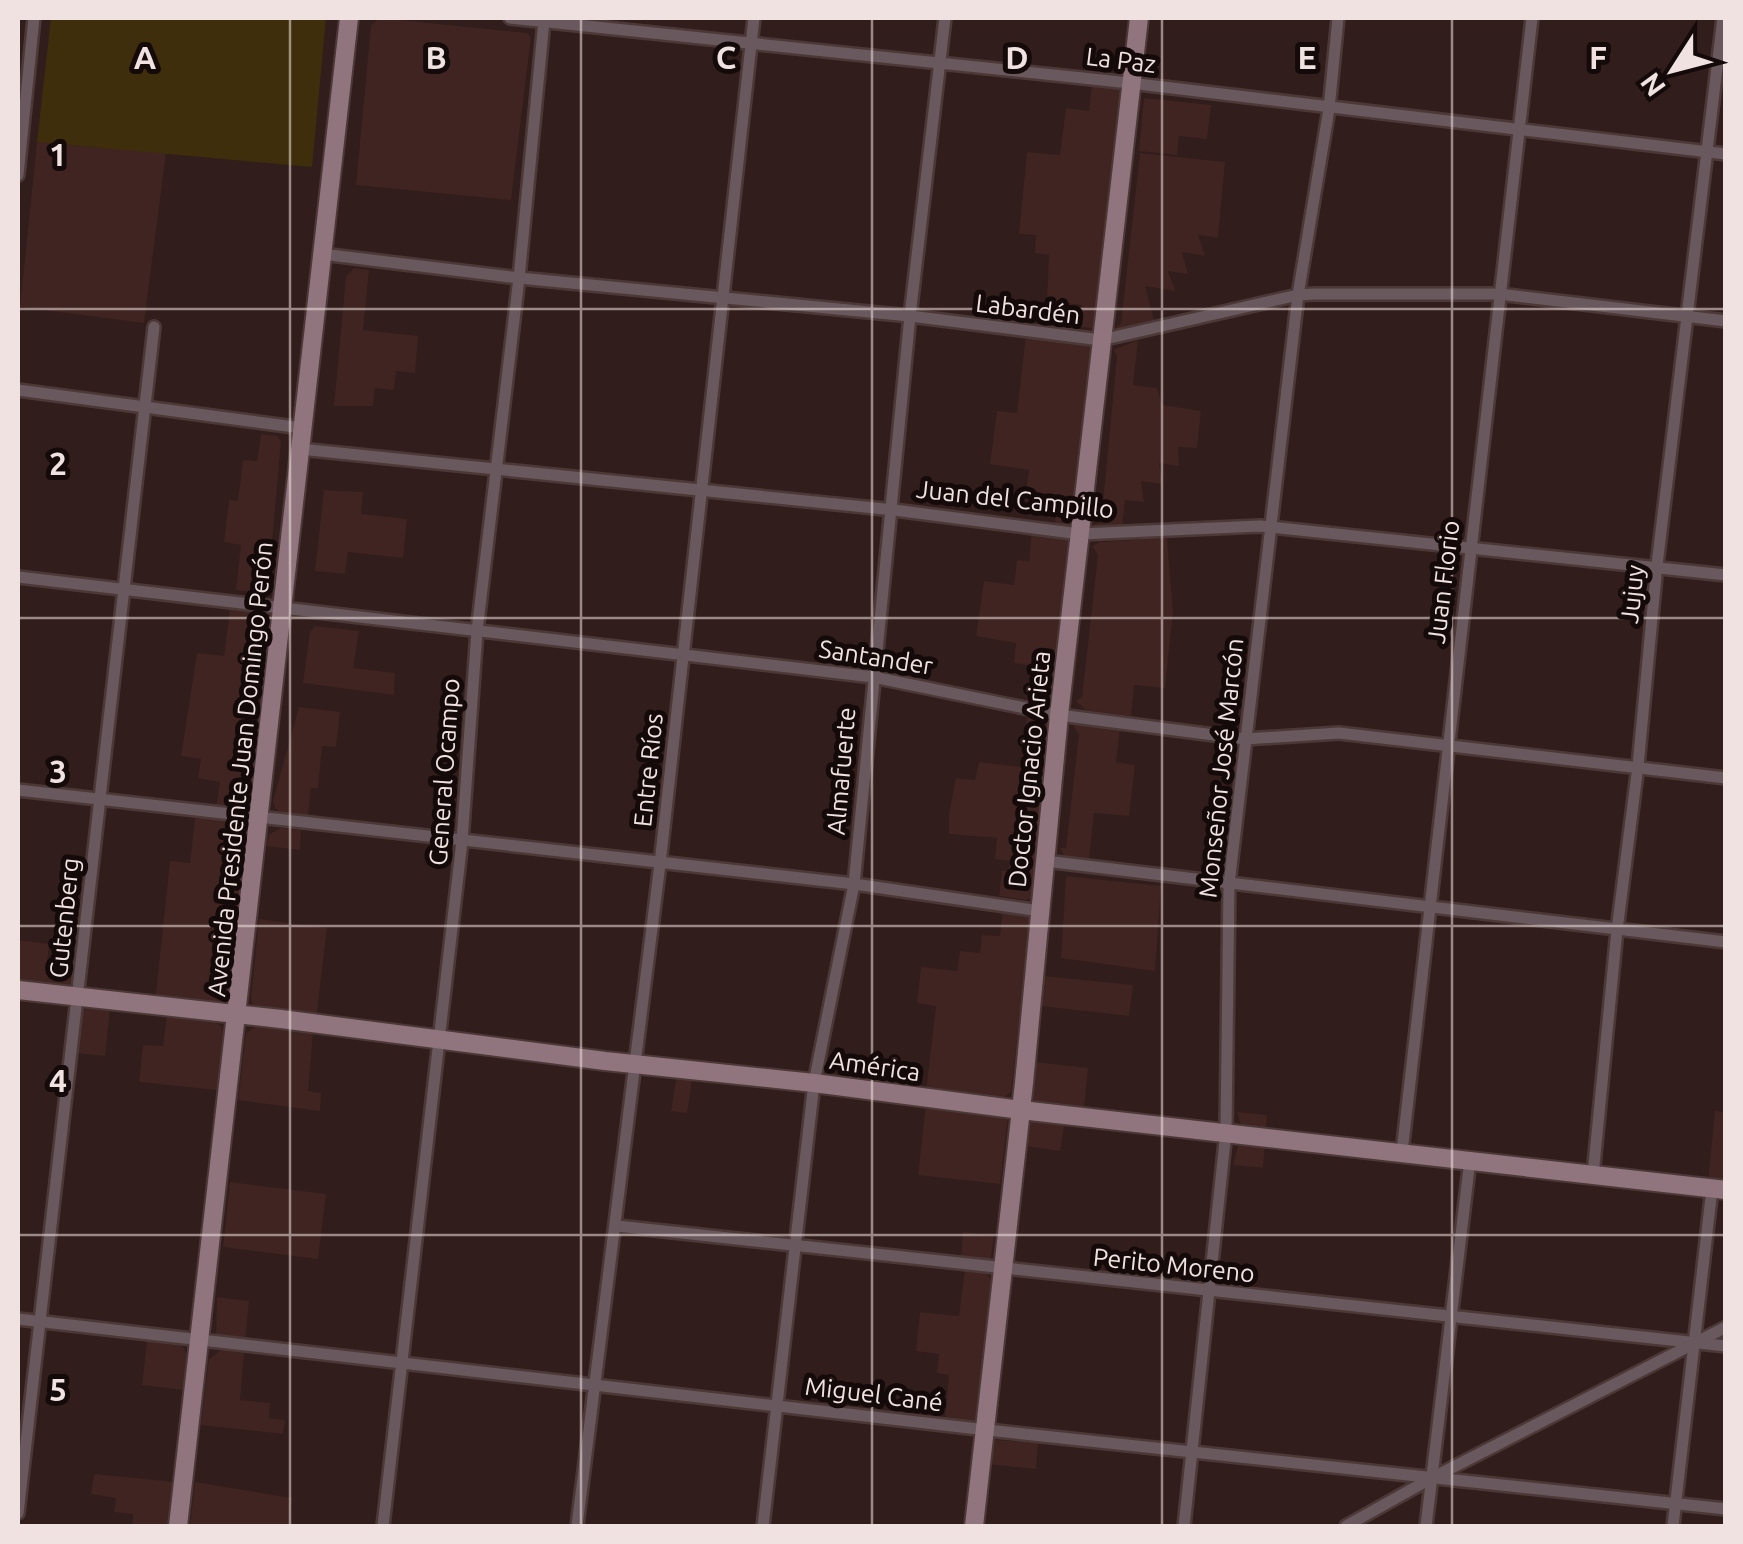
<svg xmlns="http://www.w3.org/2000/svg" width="1743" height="1544" font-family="Ubuntu,sans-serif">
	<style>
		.built { fill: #3f2421 }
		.grass { fill: #3e2e0c }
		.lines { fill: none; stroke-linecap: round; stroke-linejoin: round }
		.street-casing { stroke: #4c3937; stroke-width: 16 }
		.secondary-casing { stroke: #4c3937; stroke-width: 22 }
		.street { stroke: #69585d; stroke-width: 11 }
		.secondary { stroke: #91757e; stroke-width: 18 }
		.grid { fill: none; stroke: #f0e2e0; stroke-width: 2.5; stroke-opacity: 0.55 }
		.labels { text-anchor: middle; stroke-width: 10; stroke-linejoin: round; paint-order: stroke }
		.street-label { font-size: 25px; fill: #f0e2e0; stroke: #130a09 }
		.grid-label { font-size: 32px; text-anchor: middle; font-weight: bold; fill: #f0e2e0; stroke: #130a09; stroke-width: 10; stroke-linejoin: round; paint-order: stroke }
	</style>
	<rect width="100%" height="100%" fill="#311d1b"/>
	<!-- built -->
	<g class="built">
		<polygon points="380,18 527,33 531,37 511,200 356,185 371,25"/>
		<polygon points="1092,85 1120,88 1124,95 1098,325 1093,328 1080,327 1082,305 1047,301 1049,255 1035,253 1036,235 1019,234 1027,152 1060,155 1066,108 1089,111"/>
		<polygon points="1144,98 1211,105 1207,139 1179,136 1177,155 1139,151"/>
		<polygon points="37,142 166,153 144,323 20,307"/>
		<polygon points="1140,153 1225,162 1218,238 1198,235 1205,256 1182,252 1188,274 1168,271 1175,291 1145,286 1155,324 1118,331 1116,326 1121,324"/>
		<polygon points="354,268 369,270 363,330 418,336 415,373 396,371 394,390 375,388 373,406 334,406 346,277"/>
		<polygon points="1026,334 1094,342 1074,524 1071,525 1055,524 1057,495 1026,491 1029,470 990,464 997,411 1017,413"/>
		<polygon points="1138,340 1133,385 1157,388 1162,405 1201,411 1197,448 1178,447 1179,466 1159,463 1162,484 1141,481 1144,502 1125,500 1122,527 1099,529 1094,524 1101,523 1117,356 1113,350"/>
		<polygon points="261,434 277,436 281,441 268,589 261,593 236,590 241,545 224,542 229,500 238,501 243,460 257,461"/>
		<polygon points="324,490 363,492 361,514 407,519 403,558 348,552 345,574 315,571"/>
		<polygon points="1032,529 1068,534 1074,542 1051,705 1026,701 1031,666 1014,663 1016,643 976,636 984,581 1014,585 1017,560 1029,561"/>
		<polygon points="1167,538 1173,612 1165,688 1134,685 1131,716 1086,710 1076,701 1082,697 1098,555 1092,546 1100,542"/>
		<polygon points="230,608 262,612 269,621 245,801 240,810 216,808 220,782 198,778 201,759 181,756 197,653 224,656"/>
		<polygon points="315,626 359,631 353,668 395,673 394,695 303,683 310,632"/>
		<polygon points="299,707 340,712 336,747 322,746 318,788 311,788 308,816 284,814 275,808 273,801"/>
		<polygon points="1027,717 1045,719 1051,724 1035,896 1026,900 999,896 1002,871 1008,871 1010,861 995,859 997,838 949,834 949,814 956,778 975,780 979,762 1021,767"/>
		<polygon points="1080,723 1120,728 1116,762 1135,765 1129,816 1094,813 1089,860 1065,857 1060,848 1066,848 1079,734 1073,726"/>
		<polygon points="195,818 235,821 246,833 228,998 223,1006 155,1002 170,861 190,863"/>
		<polygon points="281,828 301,830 300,850 266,846 270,834"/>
		<polygon points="1066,876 1161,886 1155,971 1061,958"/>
		<polygon points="1003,908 1026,913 1030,920 1011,1092 1001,1099 926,1091 936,1006 917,1003 921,967 957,971 960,951 980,953 982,935 1000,936"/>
		<polygon points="259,919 327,928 316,1020 253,1007 251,997"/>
		<polygon points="18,940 49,944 47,964 72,967 70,985 64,990 18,984"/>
		<polygon points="1044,976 1133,985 1129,1016 1040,1006"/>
		<polygon points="88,1006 110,1009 105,1056 75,1053 81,1013"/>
		<polygon points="167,1015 212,1020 221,1026 223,1031 217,1090 139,1082 143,1045 163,1046"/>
		<polygon points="255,1027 313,1032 308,1091 321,1093 320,1111 238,1100 246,1033"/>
		<polygon points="1034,1062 1088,1068 1084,1109 1036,1103 1031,1091"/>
		<polygon points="677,1073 693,1075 687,1113 671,1111"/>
		<polygon points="926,1103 1004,1114 1008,1118 1000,1184 918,1175"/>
		<polygon points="1715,1111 1725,1112 1725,1183 1708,1181"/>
		<polygon points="1237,1112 1267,1115 1266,1130 1241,1125"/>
		<polygon points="1033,1118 1065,1120 1060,1151 1025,1146 1028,1122"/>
		<polygon points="1239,1142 1265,1143 1263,1168 1233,1165"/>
		<polygon points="230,1182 326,1194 318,1259 223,1247"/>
		<polygon points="963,1232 994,1235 991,1257 987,1261 961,1258"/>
		<polygon points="965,1268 983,1270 994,1283 978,1418 970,1423 945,1420 949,1375 937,1373 939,1354 916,1351 920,1312 959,1316"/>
		<polygon points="217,1297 249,1301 245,1341 222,1339 216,1335"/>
		<polygon points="147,1341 179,1344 184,1348 187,1357 184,1390 142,1385"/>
		<polygon points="221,1350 244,1353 240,1400 270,1403 269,1418 285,1420 283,1434 201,1425 209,1359"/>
		<polygon points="996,1440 1038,1443 1036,1469 988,1464 990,1446"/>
		<polygon points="94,1474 175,1482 169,1526 132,1526 133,1514 114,1512 116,1498 91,1494"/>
		<polygon points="195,1482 292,1498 289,1526 190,1526"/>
	</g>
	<!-- grass -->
	<polygon class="grass" points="51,18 326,18 312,167 37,142"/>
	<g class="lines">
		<!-- street casing -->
		<g class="street-casing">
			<g id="street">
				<polyline points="510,18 1130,83 1726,154"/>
				<polyline points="18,175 34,18"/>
				<polyline points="322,254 519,278 910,316 1101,340 1298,295 1314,294 1499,294 1726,321"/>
				<polyline points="18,390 302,428"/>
				<polyline points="300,449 894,510 1080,534 1260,526 1726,575"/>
				<polyline points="18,577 873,677 1059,715 1245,739 1339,733 1726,778"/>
				<polyline points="18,790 854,884 1040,911"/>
				<polyline points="1045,861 1726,942"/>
				<polyline points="1402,1152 1532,18"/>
				<polyline points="1593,1175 1617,930 1638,766 1657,565 1723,18"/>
				<polyline points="617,1226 1726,1346"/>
				<polyline points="18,1319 987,1430 1726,1509"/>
				<polyline points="18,1513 154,327"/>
				<polyline points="383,1526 462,841 477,631 519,278 544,21"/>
				<polyline points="577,1526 660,864 754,18"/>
				<polyline points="763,1526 814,1083 854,884 910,316 945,18"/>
				<polyline points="1184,1526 1226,1132 1229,884 1298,295 1329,109 1338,18"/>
				<polyline points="1346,1526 1430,1479 1726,1327"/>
				<polyline points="1426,1526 1470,1160"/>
				<polyline points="1673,1526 1712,1189"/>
			</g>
		</g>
		<!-- secondary casing -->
		<g class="secondary-casing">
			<g id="secondary">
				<polyline points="18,990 281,1019 605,1061 814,1083 1021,1110 1726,1190"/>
				<polyline points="178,1526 349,18"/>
				<polyline points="974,1526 1024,1083 1059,715 1139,18"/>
			</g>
		</g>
		<!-- street -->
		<use href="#street" class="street"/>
		<!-- secondary -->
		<use href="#secondary" class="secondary"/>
	</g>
	<!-- grid -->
	<path class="grid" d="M290,18V1526M581,18V1526M872,18V1526M1162,18V1526M1452,18V1526M18,309H1726M18,618H1726M18,926H1726M18,1235H1726"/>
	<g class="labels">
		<!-- street labels -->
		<g class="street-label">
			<text transform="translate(1121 60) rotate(7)" y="9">La Paz</text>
			<text transform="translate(1028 309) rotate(7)" y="9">Labardén</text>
			<text transform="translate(1015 499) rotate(6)" y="9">Juan del Campillo</text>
			<text transform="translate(1443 582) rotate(-83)" y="9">Juan Florio</text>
			<text transform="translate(1632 594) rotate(-84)" y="9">Jujuy</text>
			<text transform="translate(876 657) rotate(9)" y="9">Santander</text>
			<text transform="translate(1221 768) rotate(-84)" y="9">Monseñor José Marcón</text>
			<text transform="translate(240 769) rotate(-84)" y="9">Avenida Presidente Juan Domingo Perón</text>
			<text transform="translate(1029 769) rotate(-84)" y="9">Doctor Ignacio Arieta</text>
			<text transform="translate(648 770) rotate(-84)" y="9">Entre Ríos</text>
			<text transform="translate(841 771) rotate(-85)" y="9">Almafuerte</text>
			<text transform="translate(444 772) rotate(-86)" y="9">General Ocampo</text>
			<text transform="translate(64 918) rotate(-84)" y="9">Gutenberg</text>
			<text transform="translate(875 1066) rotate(8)" y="9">América</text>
			<text transform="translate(1174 1265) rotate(6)" y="9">Perito Moreno</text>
			<text transform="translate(874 1394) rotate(7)" y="9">Miguel Cané</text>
		</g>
	</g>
	<g class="grid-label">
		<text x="145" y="69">A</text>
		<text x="436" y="69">B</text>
		<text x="726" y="69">C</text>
		<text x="1017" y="69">D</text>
		<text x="1307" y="69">E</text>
		<text x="1598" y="69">F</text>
		<text x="58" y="166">1</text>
		<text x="58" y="475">2</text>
		<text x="58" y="783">3</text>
		<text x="58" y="1092">4</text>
		<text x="58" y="1401">5</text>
	</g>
	<!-- border -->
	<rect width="1743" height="1544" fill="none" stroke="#f0e2e0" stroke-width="40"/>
	<!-- north arrow -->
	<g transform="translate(1673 70) rotate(234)" stroke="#130a09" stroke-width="8" paint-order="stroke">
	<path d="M0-8L18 38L0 25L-18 38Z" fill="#f0e2e0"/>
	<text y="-15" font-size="28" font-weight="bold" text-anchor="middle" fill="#f0e2e0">N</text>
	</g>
</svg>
